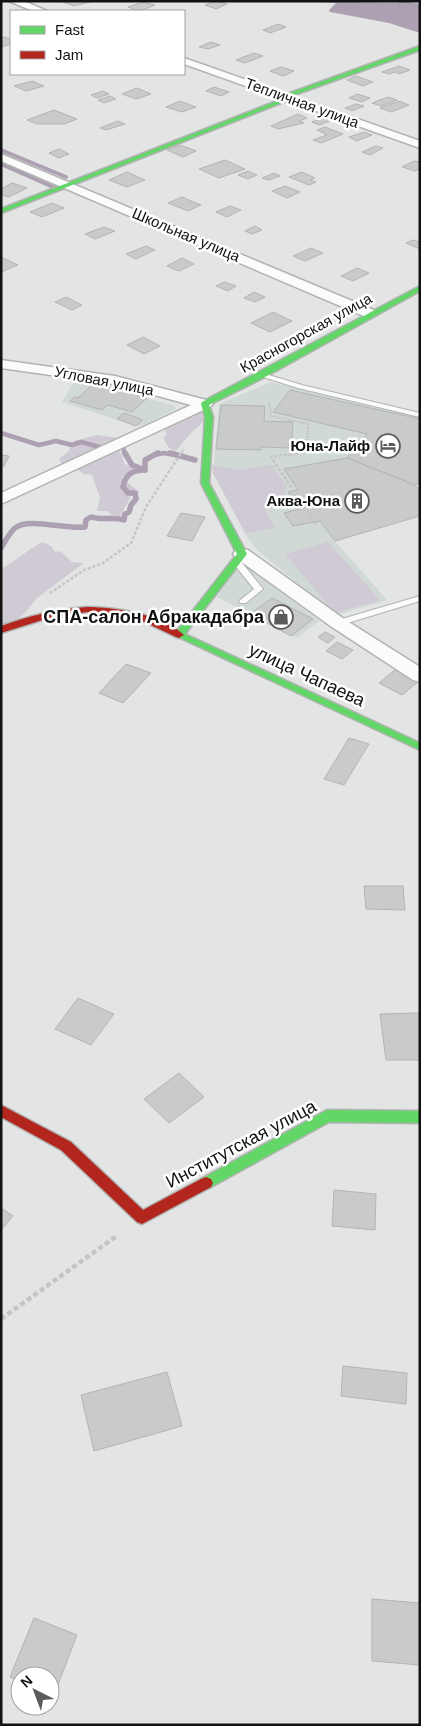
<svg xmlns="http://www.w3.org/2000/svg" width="421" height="1726" font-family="Helvetica,sans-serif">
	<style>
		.built { fill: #d0d9d5 }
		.green { fill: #d0cad4 }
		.water { fill: #ada0b2 }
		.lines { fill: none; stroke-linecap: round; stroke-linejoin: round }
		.stream-far2 { stroke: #ada0b2; stroke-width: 4 }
		.stream-far1 { stroke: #ada0b2; stroke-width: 4.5 }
		.stream { stroke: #ada0b2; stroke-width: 5.5 }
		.building { fill: #c9cbca; stroke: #b3b5b5 }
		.lane-casing { stroke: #b1b3b2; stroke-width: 2 }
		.street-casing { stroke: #b1b3b2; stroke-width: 3 }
		.fast-casing { stroke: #b1b3b2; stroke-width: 3 }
		.jam-casing { stroke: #b1b3b2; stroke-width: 3 }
		.path-far2 { stroke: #c4c5c5; stroke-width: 2; stroke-dasharray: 2 1; stroke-linecap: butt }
		.path-far1 { stroke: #c4c5c5; stroke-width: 2.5; stroke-dasharray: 3 2; stroke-linecap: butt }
		.path { stroke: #c4c5c5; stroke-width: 4.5; stroke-dasharray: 5 3; stroke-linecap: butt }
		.lane { fill: #fbfbfb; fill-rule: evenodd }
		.street { fill: #fbfbfb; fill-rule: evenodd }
		.fast { fill: #63d668; fill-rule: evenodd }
		.jam { fill: #b3261e; fill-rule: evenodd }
		.labels { text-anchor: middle; stroke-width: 5; stroke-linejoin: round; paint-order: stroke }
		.far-street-label { font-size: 15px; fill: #111312; stroke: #fff }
		.far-poi-label { font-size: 15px; font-weight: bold; fill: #111312; stroke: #fff; text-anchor: end }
		.poi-label { font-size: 18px; font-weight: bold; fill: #111312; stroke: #fff; text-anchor: end }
		.street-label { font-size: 18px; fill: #111312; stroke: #fff }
	</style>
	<rect width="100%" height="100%" fill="#e2e5e4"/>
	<!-- built -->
	<g class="built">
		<polygon points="75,380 173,405 176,409 144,425 136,426 62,402"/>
		<polygon points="271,382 420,417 420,483 415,485 420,490 420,516 335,541 387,600 336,615 258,551 249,540 213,473 219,404"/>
		<polygon points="248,567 281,592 319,621 296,638 217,597 235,572"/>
	</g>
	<!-- green -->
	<g class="green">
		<polygon points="201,409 204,421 190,434 176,451 169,448 163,438 167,434 162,427"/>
		<polygon points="97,435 124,439 63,466 59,459 68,452 74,441"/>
		<polygon points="119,447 124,463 139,472 121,477 140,493 131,496 120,517 111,515 108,511 97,511 100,498 92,475 84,474 75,468"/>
		<polygon points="212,465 237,470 272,465 288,489 284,491 293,504 265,510 275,528 245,533 213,473"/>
		<path d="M42,542L51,546L55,552L60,551L72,562L84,563L37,598L25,613L1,633V569C16,561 27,550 42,542Z"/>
		<polygon points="328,542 380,600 335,613 285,554"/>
	</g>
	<!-- water -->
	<polygon class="water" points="307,1 397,3 403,1 420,4 420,33 389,23 330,12 329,10 336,3"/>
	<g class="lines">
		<!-- stream-far2 -->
		<g class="stream-far2">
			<polyline points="1,150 66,177"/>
			<polyline points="1,164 53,187"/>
		</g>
		<!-- stream-far1 -->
		<g class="stream-far1">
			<polyline points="1,433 39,445 56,441 72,445 81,442 107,449"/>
			<polyline points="123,447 125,455"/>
			<polyline points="154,455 164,453 175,455"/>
		</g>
		<!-- stream -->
		<g class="stream">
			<polyline points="125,453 132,465 145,470 145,460 158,453"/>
			<polyline points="170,453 195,460"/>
			<path d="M1,548C5,542 9,533 15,528C28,517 67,530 85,527L86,520L91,517C103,521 112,516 124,520L125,514L129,512L131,505L136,499L135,493H128L123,487C125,474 133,470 145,470"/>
		</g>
	</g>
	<!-- building -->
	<g class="building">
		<polygon points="60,1 94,1 74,6"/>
		<polygon points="215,1 217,1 227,4 216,9 205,5"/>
		<polygon points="143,2 155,5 140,11 128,7"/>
		<polygon points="278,24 286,27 270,33 263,30"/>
		<polygon points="5,37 11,40 11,44 2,47 1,38"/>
		<polygon points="211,42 220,45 208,49 199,47"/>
		<polygon points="254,53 263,56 245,63 236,60"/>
		<polygon points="399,66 410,70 399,74 395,72 389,74 382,72"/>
		<polygon points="281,67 294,71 283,76 270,71"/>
		<polygon points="356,76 373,82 363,86 347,80"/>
		<polygon points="32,81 44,86 26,91 14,86"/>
		<polygon points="214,87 229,92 221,96 206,91"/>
		<polygon points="137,88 151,94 136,99 122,94"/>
		<polygon points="103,91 109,94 97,98 91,95"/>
		<polygon points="357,94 370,98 362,102 349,98"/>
		<polygon points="110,96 116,99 104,103 98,100"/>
		<polygon points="388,97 397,100 381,106 372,103"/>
		<polygon points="180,101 196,107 182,112 166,107"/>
		<polygon points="399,101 409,105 391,112 380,108"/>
		<polygon points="356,104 364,106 352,111 345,108"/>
		<polygon points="54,110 77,119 64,124 37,124 27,120"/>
		<polygon points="298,114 307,118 299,121 304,123 278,129 271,126"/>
		<polygon points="324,117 332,120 319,125 312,122"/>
		<polygon points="118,121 125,124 106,130 100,128"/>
		<polygon points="325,127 343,134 321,143 313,140 327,135 317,130"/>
		<polygon points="364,132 372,135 357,141 349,137"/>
		<polygon points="180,145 196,151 183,157 167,150"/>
		<polygon points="376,146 383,148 370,155 362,152"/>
		<polygon points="59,149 69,154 59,158 49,153"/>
		<polygon points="225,160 245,169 219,178 199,169"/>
		<polygon points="414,161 420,162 420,169 415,171 402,167"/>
		<polygon points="248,171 257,175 248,179 238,175"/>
		<polygon points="127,172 145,180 127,187 109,180"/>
		<polygon points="302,172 315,178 310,180 316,182 309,185 289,177"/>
		<polygon points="274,173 280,176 269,180 262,178"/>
		<polygon points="12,183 27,188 9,197 1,195 1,189"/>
		<polygon points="285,186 300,192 287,198 272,191"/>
		<polygon points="182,197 201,205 188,211 168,203"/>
		<polygon points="52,203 64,208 42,217 30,212"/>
		<polygon points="230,206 241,210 227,217 216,212"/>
		<polygon points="255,226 262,230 252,234 245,231"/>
		<polygon points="104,227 115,231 95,239 85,234"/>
		<polygon points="413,240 420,242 420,249 406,243"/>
		<polygon points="146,246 155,250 136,259 126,254"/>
		<polygon points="311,248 323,253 305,261 293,256"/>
		<polygon points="1,257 18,265 1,272"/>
		<polygon points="182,258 194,264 179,271 167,266"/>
		<polygon points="357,268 369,273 353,281 341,276"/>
		<polygon points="224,282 236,286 228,291 216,286"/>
		<polygon points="254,292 265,297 255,302 244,298"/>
		<polygon points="66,297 82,305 72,310 55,302"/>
		<polygon points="273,312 292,321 270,332 251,323"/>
		<polygon points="143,337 160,346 144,354 127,345"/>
		<polygon points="94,383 147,398 132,412 108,405 102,410 70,401 75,397 78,398"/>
		<polygon points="290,390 420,419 420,483 415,485 347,458 367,434 273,412"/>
		<polygon points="221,405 265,406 264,421 293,422 291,448 261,447 261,450 216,449"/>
		<polygon points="124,413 143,420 136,426 117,419"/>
		<polygon points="1,455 9,456 4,466 1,466"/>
		<polygon points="347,458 415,485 420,490 420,516 335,541 320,521 293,526 284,513 299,509 288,492 298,490 284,469"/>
		<polygon points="181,513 205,517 192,541 167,536"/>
		<polygon points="272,598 313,619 291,636 250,614"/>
		<polygon points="325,632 335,637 328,643 318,637"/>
		<polygon points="337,642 353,650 342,659 326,651"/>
		<polygon points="126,664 151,673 123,703 99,693"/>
		<polygon points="396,669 419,681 402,695 379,683"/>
		<polygon points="349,738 369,744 344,785 324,779"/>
		<polygon points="364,886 403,886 405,910 366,909"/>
		<polygon points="78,998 114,1014 91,1045 55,1029"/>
		<polygon points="420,1013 420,1060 386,1060 380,1014"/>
		<polygon points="179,1073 204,1097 169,1123 144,1099"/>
		<polygon points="334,1190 376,1194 375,1230 332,1226"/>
		<polygon points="1,1208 13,1216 1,1230"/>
		<polygon points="343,1366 407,1373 406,1404 341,1396"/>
		<polygon points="167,1372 182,1426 94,1451 81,1395"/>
		<polygon points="372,1599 420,1603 420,1665 372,1661"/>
		<polygon points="34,1618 77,1635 54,1695 50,1693 50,1676 20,1676 20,1681 10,1677"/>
	</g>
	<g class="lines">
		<!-- lane casing -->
		<g class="lane-casing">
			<g id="lane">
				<polygon points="262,373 302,385 420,413 420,417 298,388 260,376 259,375"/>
				<polygon points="233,559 239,559 263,589 246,603 240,603 239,601 254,589 233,563"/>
				<polygon points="420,596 420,601 341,625 335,625 334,623 335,621"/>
			</g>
		</g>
		<!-- street casing -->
		<g class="street-casing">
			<g id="street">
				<polygon points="9,1 24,1 47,11 33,11"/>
				<polygon points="184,58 420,141 420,148 184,64"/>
				<polygon points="1,154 376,311 378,314 371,318 366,317 1,161"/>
				<polygon points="1,360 115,376 210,401 213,404 210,407 1,504 1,493 191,405 114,384 1,368"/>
				<polygon points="242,549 248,550 344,619 420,667 420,682 413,680 332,627 236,558 233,554 236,550"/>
			</g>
		</g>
		<!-- fast casing -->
		<g class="fast-casing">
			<g id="fast">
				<polygon points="420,46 420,50 294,95 286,101 1,213 1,209 282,99 290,93"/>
				<polygon points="420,286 420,291 265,377 209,405 213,417 209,483 247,554 185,634 420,743 420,750 174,635 237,554 201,483 205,417 201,404 202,402"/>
				<polygon points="327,1110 420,1111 420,1123 329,1122 211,1187 206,1189 201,1187 199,1183 201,1179"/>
			</g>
		</g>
		<!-- jam casing -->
		<g class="jam-casing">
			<g id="jam">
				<path d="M87,607C115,607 164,615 184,635L179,638L176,637L138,619L105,613L87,612L52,617L1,633V626C29,616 57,609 87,607Z"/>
				<polygon points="1,1105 71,1142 143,1210 201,1179 206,1177 211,1179 213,1183 211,1187 142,1224 137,1222 61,1150 1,1117"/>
			</g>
		</g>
		<!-- path-far2 -->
		<g class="path-far2">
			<polyline points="269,403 271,416 308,424 307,452 288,455"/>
			<polyline points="180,455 184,449"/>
		</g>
		<!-- path-far1 -->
		<g class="path-far1">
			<polyline points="297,453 271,457 316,524"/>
			<polyline points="50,593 84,570 103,563 131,543 146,507 181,453"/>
		</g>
		<!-- path -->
		<polyline class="path" points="1,1319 118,1235"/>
		<!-- lane -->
		<use href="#lane" class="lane"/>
		<!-- street -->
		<use href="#street" class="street"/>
		<!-- fast -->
		<use href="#fast" class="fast"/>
		<!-- jam -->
		<use href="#jam" class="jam"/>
	</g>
	<!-- icons -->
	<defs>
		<g id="hotel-ring" transform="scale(1.25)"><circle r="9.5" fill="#fff" stroke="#5a5c5c" stroke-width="1.5"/><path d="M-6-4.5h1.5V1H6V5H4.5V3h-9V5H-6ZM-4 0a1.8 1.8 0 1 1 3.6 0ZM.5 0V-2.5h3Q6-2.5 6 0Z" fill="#5a5c5c"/></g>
		<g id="building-ring" transform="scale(1.25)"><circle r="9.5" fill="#fff" stroke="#5a5c5c" stroke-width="1.5"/><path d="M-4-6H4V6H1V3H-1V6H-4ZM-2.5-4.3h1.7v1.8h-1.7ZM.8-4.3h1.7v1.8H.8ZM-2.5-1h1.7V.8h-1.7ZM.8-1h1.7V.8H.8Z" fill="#5a5c5c"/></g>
		<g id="shop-ring" transform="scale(1.25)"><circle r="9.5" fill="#fff" stroke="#5a5c5c" stroke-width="1.5"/><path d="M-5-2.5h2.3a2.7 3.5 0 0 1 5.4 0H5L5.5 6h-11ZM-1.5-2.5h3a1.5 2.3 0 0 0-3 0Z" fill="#5a5c5c"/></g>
	</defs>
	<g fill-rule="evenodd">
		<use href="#hotel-ring" x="388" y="446"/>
		<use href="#building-ring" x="357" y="501"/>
		<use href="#shop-ring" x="281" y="617"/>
	</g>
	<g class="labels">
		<!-- far-street labels -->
		<g class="far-street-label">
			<text transform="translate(302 103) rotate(20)" y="5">Тепличная улица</text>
			<text transform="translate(186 235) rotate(23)" y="5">Школьная улица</text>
			<text transform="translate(306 333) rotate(-29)" y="5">Красногорская улица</text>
			<text transform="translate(104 381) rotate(11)" y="5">Угловая улица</text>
		</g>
		<!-- far-poi labels -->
		<g class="far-poi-label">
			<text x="370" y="451">Юна-Лайф</text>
			<text x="340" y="506">Аква-Юна</text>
		</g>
		<!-- poi labels -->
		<g class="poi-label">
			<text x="264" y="623">СПА-салон Абракадабра</text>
		</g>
		<!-- street labels -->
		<g class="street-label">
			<text transform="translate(307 675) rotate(25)" y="6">улица Чапаева</text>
			<text transform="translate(241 1144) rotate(-28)" y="6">Институтская улица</text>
		</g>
	</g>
	<!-- border -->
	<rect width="421" height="1726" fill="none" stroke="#111312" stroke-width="5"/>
	<!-- legend -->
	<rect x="10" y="10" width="175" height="65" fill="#ffffff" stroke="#a0a1a0"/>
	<rect x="20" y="26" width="25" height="8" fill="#63d668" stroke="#a0a1a0"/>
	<text x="55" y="35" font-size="15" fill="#111312">Fast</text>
	<rect x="20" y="51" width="25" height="8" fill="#b3261e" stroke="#a0a1a0"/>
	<text x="55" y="60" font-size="15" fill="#111312">Jam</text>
	<!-- north arrow -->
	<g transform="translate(35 1691) rotate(318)"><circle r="24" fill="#ffffff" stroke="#a0a1a0"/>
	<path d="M0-4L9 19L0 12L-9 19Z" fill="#5a5c5c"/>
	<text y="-8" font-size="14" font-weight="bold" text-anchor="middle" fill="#111312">N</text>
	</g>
</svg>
